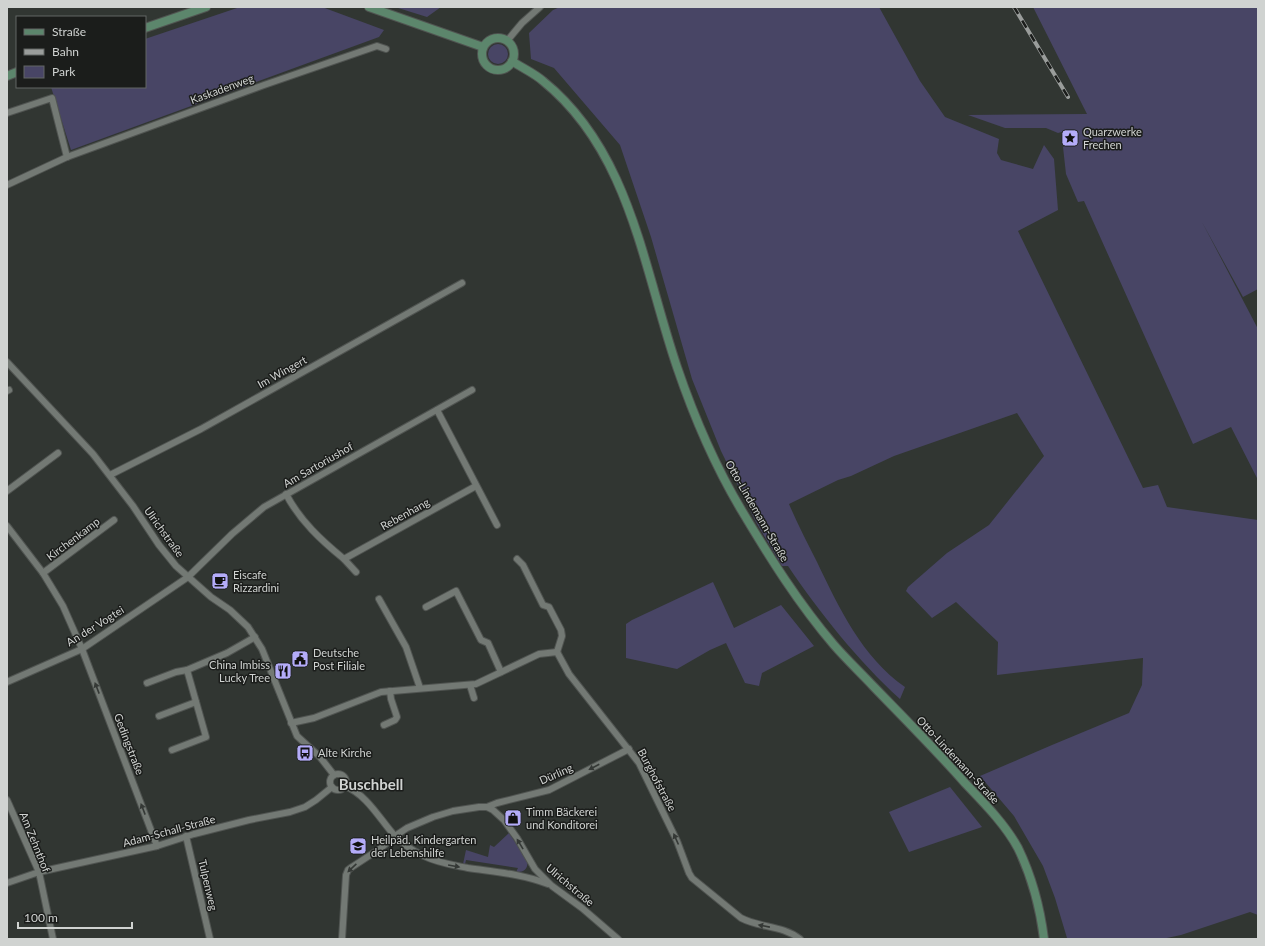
<svg xmlns="http://www.w3.org/2000/svg" width="1265" height="946" font-family="Lato,sans-serif">
	<style>
		.green { fill: #484565 }
		.lines { fill: none; stroke-linecap: round; stroke-linejoin: round }
		.street-casing { stroke: #505451; stroke-width: 8 }
		.secondary-casing { stroke: #505451; stroke-width: 10 }
		.street { stroke: #737974; stroke-width: 6 }
		.secondary { stroke: #5c866c; stroke-width: 8 }
		.rail-casing { stroke: #9a9d9b; stroke-width: 4 }
		.rail { stroke: #1b1d1b; stroke-width: 2.5; stroke-dasharray: 8; stroke-linecap: butt }
		.oneway { fill: #353936 }
		.labels { text-anchor: middle; stroke-width: 3; stroke-linejoin: round; paint-order: stroke }
		.street-label { font-size: 11px; fill: #d0d3d1; stroke: #1b1d1b }
		.poi-label { font-size: 11px; fill: #d0d3d1; stroke: #1b1d1b; text-anchor: start }
		.district-label { font-size: 15px; font-weight: bold; fill: #d0d3d1; stroke: #1b1d1b }
	</style>
	<rect width="100%" height="100%" fill="#313632"/>
	<!-- green -->
	<g class="green">
		<polygon points="240,7 322,7 384,30 379,37 71,150 51,87 145,87 145,39"/>
		<polygon points="395,7 441,7 427,17"/>
		<path d="M560,7H879L920,81L945,117L999,139L997,153L1001,160L1033,169L1044,145L1054,159L1058,210L1018,231L1143,488L1158,485L1167,507L1258,520V915L1250,912L1181,935L1162,939H1066L1067,938L1055,898L1043,866L1014,816L980,776L1052,745L1129,713L1142,685L1143,658L997,675L998,642L956,602L932,618L906,591L908,587L947,553L989,525L1044,456L1017,413L894,456L851,476L838,480L789,504C797,523 807,542 817,562C839,608 862,657 905,687L900,699C859,662 819,612 788,566H782L756,522L721,451L692,379L651,237L620,145L554,68L531,59L529,33L553,10Z"/>
		<polygon points="1033,7 1258,7 1258,289 1243,297 1202,222 1258,329 1258,480 1231,427 1193,444 1084,201 1078,202 1066,174 1063,147 1072,142 1069,130 1058,133 1046,128 1005,128 968,115 1087,114"/>
		<circle cx="498" cy="54" r="10"/>
		<polygon points="713,582 734,628 781,605 814,646 762,673 759,686 745,683 726,643 710,650 677,669 626,658 626,624 632,620"/>
		<polygon points="950,787 982,827 909,852 889,812"/>
		<path d="M509,833L527,860C529,868 524,873 516,872L518,868L466,860L465,864H463L466,850L488,857L490,845L494,847Z"/>
	</g>
	<g class="lines">
		<!-- street casing -->
		<g class="street-casing">
			<g id="street">
				<polyline points="507,41 522,23 540,7"/>
				<polyline points="7,113 52,98 67,157"/>
				<polyline points="7,185 67,157 264,85 377,46 386,49"/>
				<polyline points="7,362 93,454 133,506 159,545 176,566 211,597 230,610 248,627 262,649 297,736 320,757 334,775"/>
				<polyline points="7,391 9,390"/>
				<polyline points="437,410 497,525"/>
				<polyline points="110,475 201,429 462,283"/>
				<polyline points="7,491 58,453"/>
				<path d="M286,494C300,521 322,541 344,559L476,486"/>
				<polyline points="7,526 43,573 63,606 82,649 157,846"/>
				<polyline points="344,559 356,572"/>
				<polyline points="517,559 523,565 543,605 549,607 561,630 562,636 557,652"/>
				<polyline points="43,573 114,520"/>
				<polyline points="379,599 406,647 420,688"/>
				<polyline points="426,607 456,591 481,640 488,643 501,672"/>
				<polyline points="7,682 82,649 188,577 232,534 264,507 472,390"/>
				<polyline points="147,683 176,672 187,670"/>
				<polyline points="470,685 474,698"/>
				<polyline points="159,716 196,702"/>
				<path d="M291,723L314,718L381,692L476,684L539,654L557,652L569,674L639,763L677,841L689,873L692,878L741,918C760,928 782,925 800,939"/>
				<polyline points="384,725 395,720 397,717 391,699 390,691"/>
				<polyline points="172,750 206,737 187,670 227,653 255,637"/>
				<circle cx="338" cy="782" r="8"/>
				<path d="M345,786C367,795 379,818 394,835C402,844 413,851 424,856C438,863 453,865 468,868C495,872 523,874 548,884"/>
				<polyline points="7,800 39,872 53,939"/>
				<polyline points="487,807 497,803 549,790 629,749"/>
				<polyline points="186,836 210,939"/>
				<polyline points="7,883 39,872 157,846 194,834 249,820 290,812 305,807 316,800 332,787"/>
				<polyline points="342,939 346,875 348,870 352,867 381,848 395,836 407,828 433,817 453,811 479,807 487,807 493,810 504,820 517,838 535,869 552,886 582,908 618,939"/>
			</g>
		</g>
		<!-- secondary casing -->
		<g class="secondary-casing">
			<g id="secondary">
				<polyline points="369,7 483,47"/>
				<polyline points="145,28 206,7"/>
				<circle cx="498" cy="54" r="16"/>
				<path d="M512,61C522,68 534,73 543,81C630,151 643,267 677,367C694,417 715,466 742,511C770,558 799,604 834,645C847,660 861,673 874,687C905,719 936,750 965,783C984,803 1005,824 1018,848C1032,877 1040,907 1044,939"/>
				<polyline points="7,76 17,72"/>
			</g>
		</g>
		<!-- street -->
		<use href="#street" class="street"/>
		<!-- secondary -->
		<use href="#secondary" class="secondary"/>
		<!-- rail casing -->
		<g class="rail-casing">
			<polyline id="rail" points="1014,7 1068,97"/>
		</g>
		<!-- rail -->
		<use href="#rail" class="rail"/>
	</g>
	<!-- one-way arrows -->
	<defs><path id="oneway-solid" d="M-6-.8H1V-3.2L6.5 0L1 3.2V.8H-6Z"/></defs>
	<g class="oneway">
		<use href="#oneway-solid" transform="translate(97 688) rotate(-111)"/>
		<use href="#oneway-solid" transform="translate(594 767) rotate(152)"/>
		<use href="#oneway-solid" transform="translate(143 809) rotate(-111)"/>
		<use href="#oneway-solid" transform="translate(676 839) rotate(-114)"/>
		<use href="#oneway-solid" transform="translate(520 844) rotate(-121)"/>
		<use href="#oneway-solid" transform="translate(454 866) rotate(10)"/>
		<use href="#oneway-solid" transform="translate(352 868) rotate(137)"/>
		<use href="#oneway-solid" transform="translate(764 926) rotate(-169)"/>
	</g>
	<!-- icons -->
	<defs>
		<g id="sight-square" transform="scale(0.9)"><rect x="-9" y="-9" width="18" height="18" rx="4" fill="#b4acf9" stroke="#1b1d1b"/><path d="M0-6L1.8-2.2L6-1.7L2.9 1.2L3.7 5.4L0 3.3L-3.7 5.4L-2.9 1.2L-6-1.7L-1.8-2.2Z" fill="#111"/></g>
		<g id="cafe-square" transform="scale(0.9)"><rect x="-9" y="-9" width="18" height="18" rx="4" fill="#b4acf9" stroke="#1b1d1b"/><path d="M-5.5-4.5H6V0H3Q3 3.5 0 3.5H-2.5Q-5.5 3.5-5.5 0ZM3-3.2v2h1.7v-2ZM-6 4.5H4V6H-6Z" fill="#111"/></g>
		<g id="civic-square" transform="scale(0.9)"><rect x="-9" y="-9" width="18" height="18" rx="4" fill="#b4acf9" stroke="#1b1d1b"/><path d="M-.6-6.5H3V-4.5H.6V-3L4-1V1h2V6H-6V1h2V-1L-.6-3ZM-1.2 2.5V6h2.4V2.5Z" fill="#111"/></g>
		<g id="restaurant-square" transform="scale(0.9)"><rect x="-9" y="-9" width="18" height="18" rx="4" fill="#b4acf9" stroke="#1b1d1b"/><path d="M-5-6h1v4h1v-4h1v4h1v-4h1v5L-1.5 .5V6h-2V.5L-5-1ZM5-6V6H3V1.5H1.5Q1.5-4 5-6Z" fill="#111"/></g>
		<g id="bus-square" transform="scale(0.9)"><rect x="-9" y="-9" width="18" height="18" rx="4" fill="#b4acf9" stroke="#1b1d1b"/><path d="M-5-6H5V4H4V6H2V4H-2V6H-4V4H-5ZM-3.5-4V0h7V-4ZM-3.5 1.2v1.5H-2V1.2ZM2 1.2v1.5H3.5V1.2Z" fill="#111"/></g>
		<g id="shop-square" transform="scale(0.9)"><rect x="-9" y="-9" width="18" height="18" rx="4" fill="#b4acf9" stroke="#1b1d1b"/><path d="M-5-2.5h2.3a2.7 3.5 0 0 1 5.4 0H5L5.5 6h-11ZM-1.5-2.5h3a1.5 2.3 0 0 0-3 0Z" fill="#111"/></g>
		<g id="school-square" transform="scale(0.9)"><rect x="-9" y="-9" width="18" height="18" rx="4" fill="#b4acf9" stroke="#1b1d1b"/><path d="M0-5L7-2L0 1L-7-2ZM-4 1L0 2.5L4 1V4Q0 6-4 4Z" fill="#111"/></g>
	</defs>
	<g fill-rule="evenodd">
		<use href="#sight-square" x="1070" y="138"/>
		<use href="#cafe-square" x="220" y="581"/>
		<use href="#civic-square" x="300" y="659"/>
		<use href="#restaurant-square" x="283" y="671"/>
		<use href="#bus-square" x="305" y="753"/>
		<use href="#shop-square" x="513" y="818"/>
		<use href="#school-square" x="358" y="846"/>
	</g>
	<g class="labels">
		<!-- street labels -->
		<g class="street-label">
			<text transform="translate(222 89) rotate(-20)" y="4">Kaskadenweg</text>
			<text transform="translate(282 372) rotate(-29)" y="4">Im Wingert</text>
			<text transform="translate(318 465) rotate(-30)" y="4">Am Sartoriushof</text>
			<text transform="translate(757 511) rotate(60)" y="4">Otto-Lindemann-Straße</text>
			<text transform="translate(405 514) rotate(-29)" y="4">Rebenhang</text>
			<text transform="translate(164 532) rotate(54)" y="4">Ulrichstraße</text>
			<text transform="translate(73 539) rotate(-37)" y="4">Kirchenkamp</text>
			<text transform="translate(95 626) rotate(-32)" y="4">An der Vogtei</text>
			<text transform="translate(129 744) rotate(69)" y="4">Gedingstraße</text>
			<text transform="translate(958 760) rotate(47)" y="4">Otto-Lindemann-Straße</text>
			<text transform="translate(556 774) rotate(-24)" y="4">Dürling</text>
			<text transform="translate(657 780) rotate(62)" y="4">Burghofstraße</text>
			<text transform="translate(169 831) rotate(-15)" y="4">Adam-Schall-Straße</text>
			<text transform="translate(35 842) rotate(68)" y="4">Am Zehnthof</text>
			<text transform="translate(208 885) rotate(77)" y="4">Tulpenweg</text>
			<text transform="translate(570 885) rotate(40)" y="4">Ulrichstraße</text>
		</g>
		<!-- poi labels -->
		<g class="poi-label">
			<text x="1083" y="136">Quarzwerke<tspan x="1083" dy="13">Frechen</tspan></text>
			<text x="233" y="579">Eiscafe<tspan x="233" dy="13">Rizzardini</tspan></text>
			<text x="313" y="657">Deutsche<tspan x="313" dy="13">Post Filiale</tspan></text>
			<text x="270" y="669" text-anchor="end">China Imbiss<tspan x="270" dy="13">Lucky Tree</tspan></text>
			<text x="318" y="757">Alte Kirche</text>
			<text x="526" y="816">Timm Bäckerei<tspan x="526" dy="13">und Konditorei</tspan></text>
			<text x="371" y="844">Heilpäd. Kindergarten<tspan x="371" dy="13">der Lebenshilfe</tspan></text>
		</g>
		<!-- district labels -->
		<g class="district-label">
			<text x="371" y="790">Buschbell</text>
		</g>
	</g>
	<!-- border -->
	<rect width="1265" height="946" fill="none" stroke="#d0d3d1" stroke-width="16"/>
	<!-- legend -->
	<rect x="16" y="16" width="130" height="72" fill="#1b1d1b" stroke="#636664"/>
	<rect x="24" y="29" width="20" height="6" fill="#5c866c" stroke="#636664"/>
	<text x="52" y="36" font-size="12" fill="#d0d3d1">Straße</text>
	<rect x="24" y="49" width="20" height="6" fill="#9a9d9b" stroke="#636664"/>
	<text x="52" y="56" font-size="12" fill="#d0d3d1">Bahn</text>
	<rect x="24" y="66" width="20" height="12" fill="#484565" stroke="#636664"/>
	<text x="52" y="76" font-size="12" fill="#d0d3d1">Park</text>
	<!-- scale -->
	<path d="M18 922v6h114v-6" fill="none" stroke="#d0d3d1" stroke-width="2"/>
	<text x="24" y="922" font-size="12" fill="#d0d3d1" stroke="#1b1d1b" stroke-width="3" paint-order="stroke">100 m</text>
</svg>
